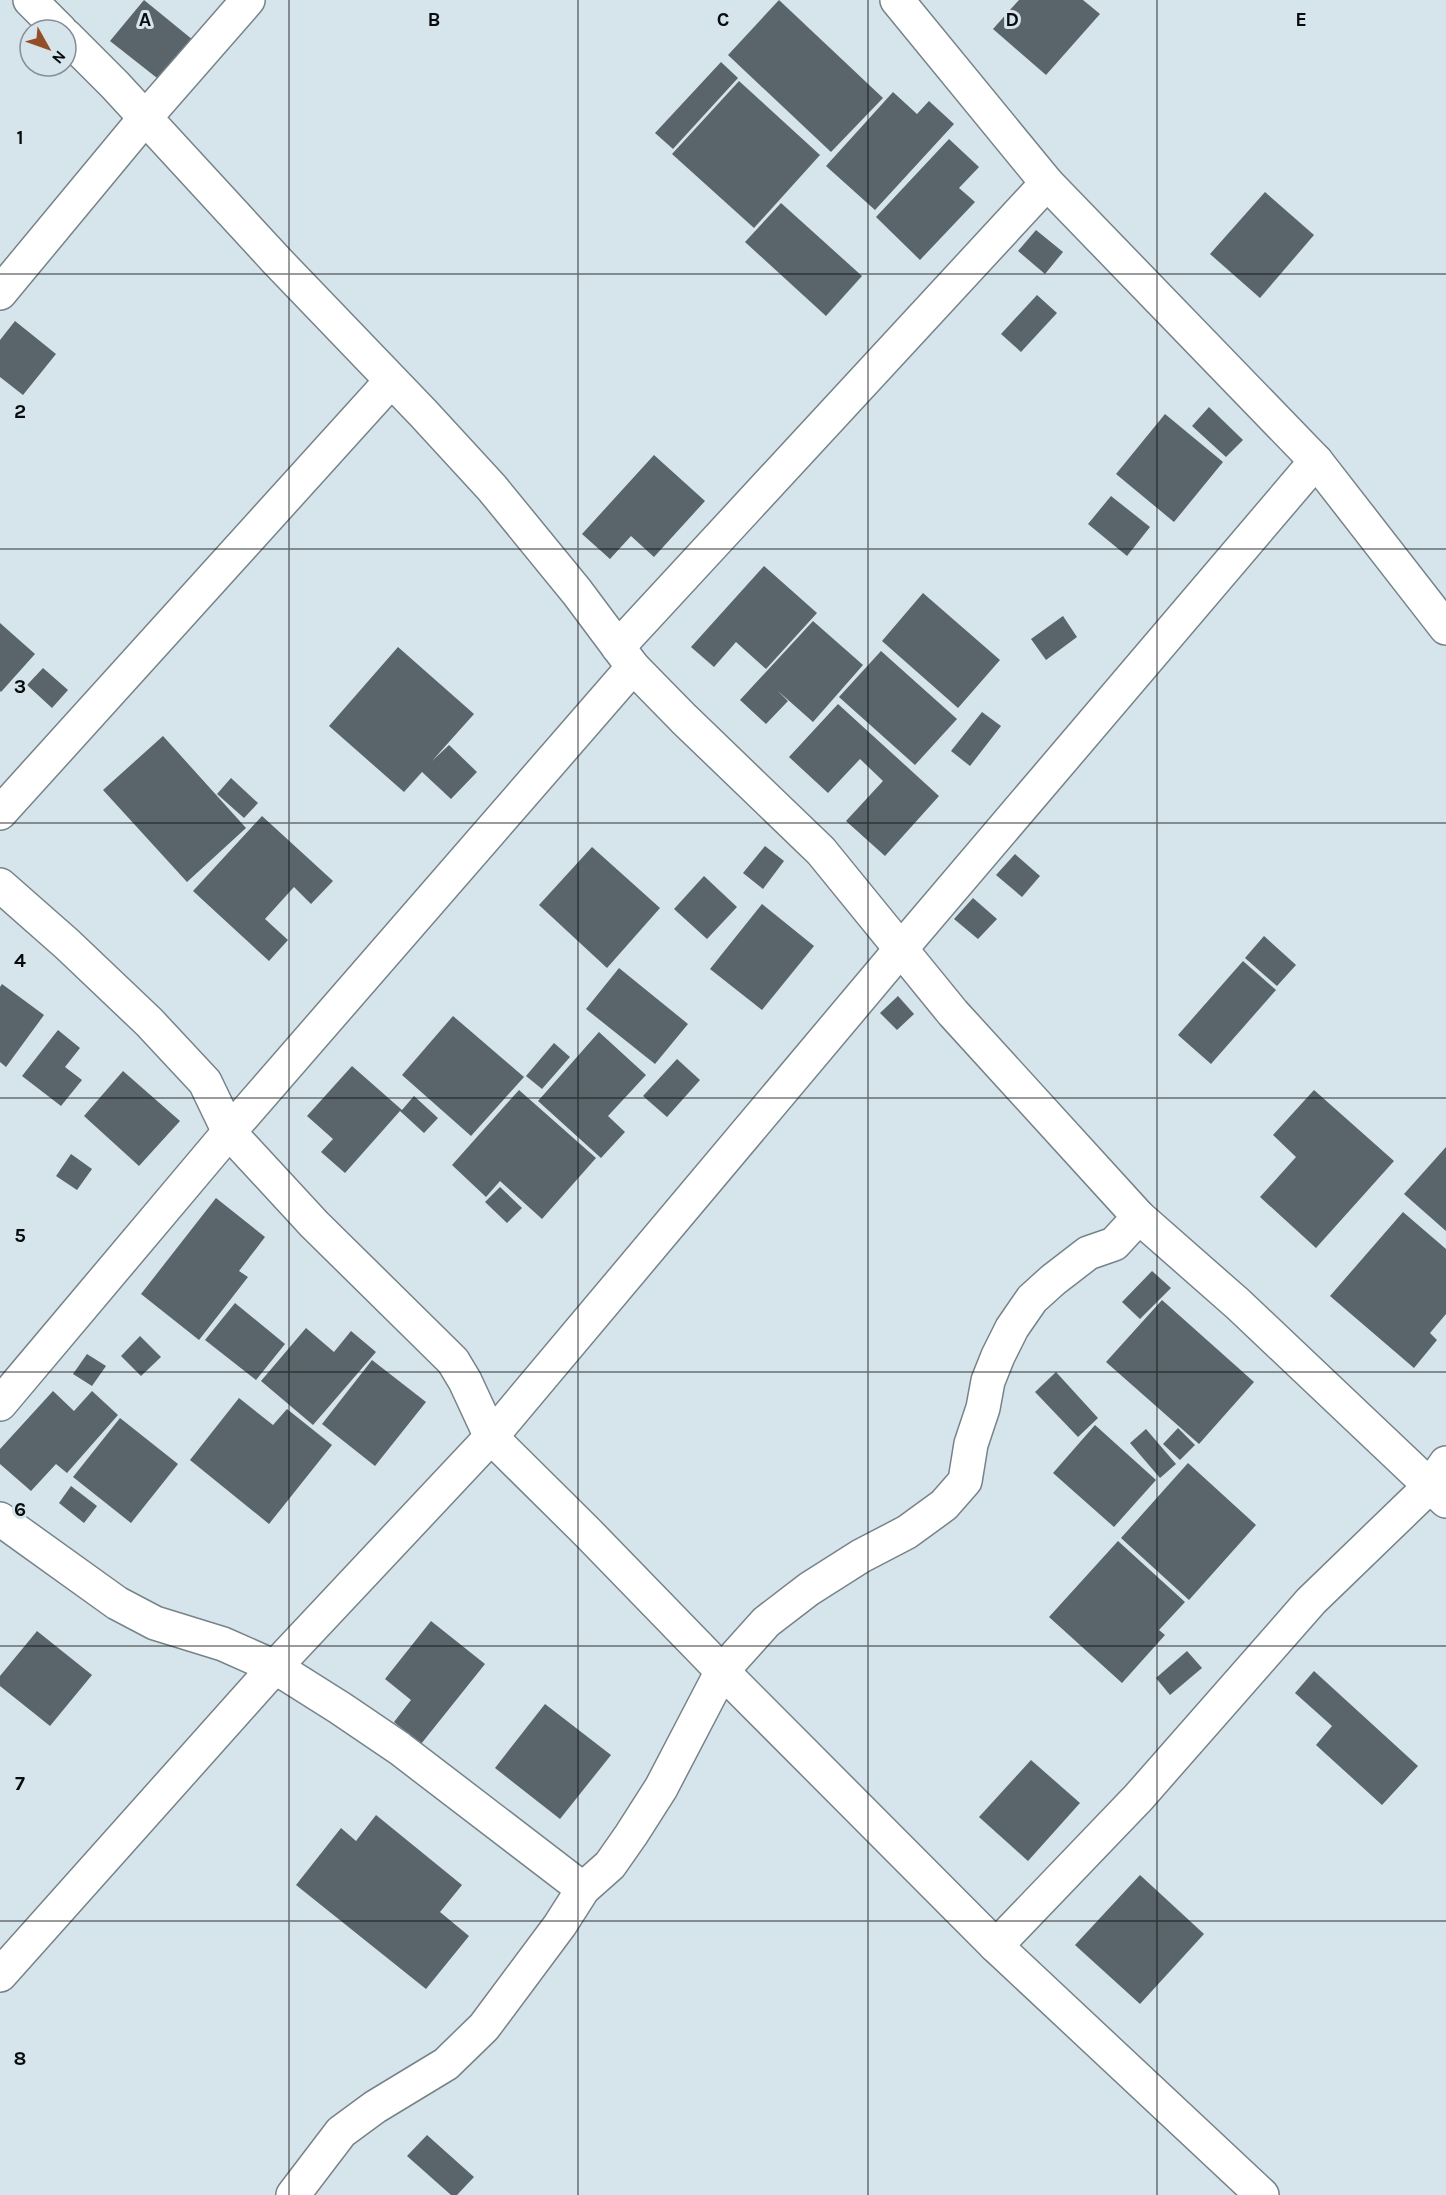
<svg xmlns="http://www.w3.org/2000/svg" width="1446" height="2195" font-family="Karla,sans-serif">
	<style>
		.building { fill: #59656b }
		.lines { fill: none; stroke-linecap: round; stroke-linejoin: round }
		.minor-casing { stroke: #768389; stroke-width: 36 }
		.minor { stroke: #fff; stroke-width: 33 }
		.grid { fill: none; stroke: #080c0e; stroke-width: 1.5; stroke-opacity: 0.55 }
		.grid-label { font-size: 20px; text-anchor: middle; font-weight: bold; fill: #080c0e; stroke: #d6e4eb; stroke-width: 6; stroke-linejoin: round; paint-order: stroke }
	</style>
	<rect width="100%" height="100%" fill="#d6e4eb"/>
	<!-- building -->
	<g class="building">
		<polygon points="144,0 204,49 171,89 110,41"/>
		<polygon points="779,0 883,98 831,152 728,55"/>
		<polygon points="1019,0 1083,0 1100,14 1046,75 993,29"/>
		<polygon points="721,62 738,78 673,149 655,133"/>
		<polygon points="739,81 820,155 754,228 672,154"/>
		<polygon points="893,92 917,114 929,101 954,124 875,210 826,166"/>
		<polygon points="949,139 979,167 959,188 975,202 920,260 876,217"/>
		<polygon points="1265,192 1314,235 1260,298 1210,254"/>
		<polygon points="781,203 862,276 826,316 745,242"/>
		<polygon points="1036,230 1063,252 1045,274 1018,251"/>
		<polygon points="1037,295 1057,313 1021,352 1001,334"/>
		<polygon points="15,321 56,354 23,395 0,377 0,340"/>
		<polygon points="1209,407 1243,440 1226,457 1192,426"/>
		<polygon points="1165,414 1223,462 1174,522 1116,474"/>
		<polygon points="654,455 705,501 654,557 631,536 610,559 582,534"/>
		<polygon points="1111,496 1150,527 1127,556 1088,524"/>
		<polygon points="764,566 817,613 766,669 736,642 714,667 691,647"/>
		<polygon points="923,593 1000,660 958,708 882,641"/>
		<polygon points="1063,616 1077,637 1046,660 1031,639"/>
		<polygon points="813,621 863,665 813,722 778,691 788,701 766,724 740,700"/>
		<polygon points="0,623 35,654 1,692 0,691"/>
		<polygon points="398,647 474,714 432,761 449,745 477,772 451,799 422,772 404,792 329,726"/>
		<polygon points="881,651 957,719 915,765 839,697"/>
		<polygon points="43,668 68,690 52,708 27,685"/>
		<polygon points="838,704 939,796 885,856 846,821 883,781 860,759 828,793 789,757"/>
		<polygon points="982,712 1001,726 970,766 951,751"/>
		<polygon points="163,736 246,828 187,882 103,790"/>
		<polygon points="231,778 258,803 244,818 217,794"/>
		<polygon points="262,816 333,881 311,904 294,887 265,919 288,940 269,961 193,891"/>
		<polygon points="765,846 784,861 763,889 743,873"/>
		<polygon points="592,847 660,908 607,968 539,905"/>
		<polygon points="1015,854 1040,876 1022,897 996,875"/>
		<polygon points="704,876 737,907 707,939 674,909"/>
		<polygon points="973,898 997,919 978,939 954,919"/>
		<polygon points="762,904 814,946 762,1010 710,969"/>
		<polygon points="1264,936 1296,965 1277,986 1245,958"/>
		<polygon points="1243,961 1276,990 1211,1064 1178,1035"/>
		<polygon points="619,968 688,1024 655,1064 586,1009"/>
		<polygon points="2,984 44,1015 6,1067 0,1062 0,987"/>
		<polygon points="898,996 914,1014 897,1030 880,1013"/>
		<polygon points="453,1016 524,1077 471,1136 402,1075"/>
		<polygon points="58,1030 80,1048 65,1067 82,1080 61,1106 22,1076"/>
		<polygon points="599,1032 646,1075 608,1116 625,1132 601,1158 538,1101"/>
		<polygon points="554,1043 570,1057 542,1089 526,1076"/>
		<polygon points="677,1059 700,1080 667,1117 643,1096"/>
		<polygon points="352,1066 402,1110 414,1096 438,1118 424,1133 400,1111 345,1173 321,1152 333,1139 307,1116"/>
		<polygon points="123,1071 180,1121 139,1166 84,1116"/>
		<polygon points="519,1090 596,1158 542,1219 500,1181 486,1197 452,1165"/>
		<polygon points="1314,1090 1394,1161 1316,1248 1260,1197 1296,1157 1273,1135"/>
		<polygon points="1446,1147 1446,1231 1404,1194"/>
		<polygon points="71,1154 92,1169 77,1190 56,1176"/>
		<polygon points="500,1187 522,1208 507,1223 485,1202"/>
		<polygon points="216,1198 265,1237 239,1271 248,1277 199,1340 141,1294"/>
		<polygon points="1403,1212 1446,1249 1446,1314 1430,1333 1437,1340 1414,1368 1330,1296"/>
		<polygon points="1152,1271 1171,1288 1140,1319 1122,1302"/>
		<polygon points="1162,1300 1254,1382 1199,1444 1106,1362"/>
		<polygon points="235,1303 285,1344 256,1380 205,1340"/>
		<polygon points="306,1328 334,1352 351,1331 376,1352 313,1425 261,1381"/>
		<polygon points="140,1336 161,1357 141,1376 121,1356"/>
		<polygon points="87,1354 106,1366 92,1386 73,1374"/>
		<polygon points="372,1360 426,1402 375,1466 322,1424"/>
		<polygon points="1056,1372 1098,1418 1078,1437 1035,1392"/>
		<polygon points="53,1391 74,1411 92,1391 118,1415 67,1473 56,1464 31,1491 0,1464 0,1449"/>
		<polygon points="239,1398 273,1425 287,1409 332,1445 269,1524 190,1460"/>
		<polygon points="120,1418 178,1464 131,1523 73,1477"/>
		<polygon points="1095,1425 1156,1480 1114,1527 1053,1473"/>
		<polygon points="1178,1428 1195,1445 1180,1460 1163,1444"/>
		<polygon points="1146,1429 1176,1464 1160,1478 1130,1443"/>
		<polygon points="1188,1463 1256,1525 1189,1600 1121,1538"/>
		<polygon points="71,1486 97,1506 84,1523 59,1503"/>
		<polygon points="1118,1541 1185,1602 1159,1630 1165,1635 1122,1683 1049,1617"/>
		<polygon points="431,1621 485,1664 421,1744 394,1722 411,1700 385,1679"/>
		<polygon points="37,1631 92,1675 50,1726 0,1686 0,1676"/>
		<polygon points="1187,1651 1202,1668 1170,1695 1156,1678"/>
		<polygon points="1314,1671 1418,1766 1382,1805 1316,1745 1332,1726 1295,1693"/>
		<polygon points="545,1704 611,1755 560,1819 495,1768"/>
		<polygon points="1031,1760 1080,1803 1028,1861 979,1817"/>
		<polygon points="376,1815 462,1885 440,1912 469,1936 426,1989 296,1885 341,1828 356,1841"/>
		<polygon points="1140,1875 1204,1934 1140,2004 1075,1945"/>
		<polygon points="427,2135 474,2177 457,2195 451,2195 407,2156"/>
	</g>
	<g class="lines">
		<!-- minor casing -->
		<g class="minor-casing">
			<g id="minor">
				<polyline points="30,0 60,30"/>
				<polyline points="897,0 1047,183 1316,461 1446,628"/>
				<polyline points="66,36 115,85 277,261 423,413 492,488 577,592 633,667 684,719 821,851 953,1013 1139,1217 1238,1304 1446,1501"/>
				<polyline points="0,293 145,118 248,0"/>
				<polyline points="618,647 1047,183"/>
				<polyline points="0,813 391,381"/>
				<polyline points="0,885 67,944 149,1022 205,1082 229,1132 314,1224 453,1361 465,1381 491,1437 587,1532 722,1671 996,1946 1262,2195"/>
				<polyline points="0,1404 229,1132 633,667"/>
				<polyline points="0,1519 117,1603 155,1623 223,1644 275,1667 340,1708 399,1748 583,1889"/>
				<polyline points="996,1946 1138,1798 1311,1601 1430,1486 1446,1463"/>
				<polyline points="0,1975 275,1667 491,1437 900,950 1316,461"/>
				<polyline points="293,2195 341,2132 375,2107 446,2064 484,2027 560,1925 583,1889 610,1865 631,1835 661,1788 722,1671 766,1622 809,1589 861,1556 907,1532 944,1505 965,1481 971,1444 983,1408 988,1381 998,1356 1012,1328 1032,1299 1053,1280 1088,1253 1114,1244 1139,1217"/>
			</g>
		</g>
		<!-- minor -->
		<use href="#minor" class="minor"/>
	</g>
	<!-- grid -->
	<path class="grid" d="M289,0V2195M578,0V2195M868,0V2195M1157,0V2195M0,274H1446M0,549H1446M0,823H1446M0,1098H1446M0,1372H1446M0,1646H1446M0,1921H1446"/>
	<g class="grid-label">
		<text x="145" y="26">A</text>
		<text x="434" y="26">B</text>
		<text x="723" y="26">C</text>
		<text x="1012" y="26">D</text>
		<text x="1301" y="26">E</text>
		<text x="20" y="144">1</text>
		<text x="20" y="418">2</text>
		<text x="20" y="693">3</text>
		<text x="20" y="967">4</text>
		<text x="20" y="1242">5</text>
		<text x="20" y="1516">6</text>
		<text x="20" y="1790">7</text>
		<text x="20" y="2065">8</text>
	</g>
	<!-- north arrow -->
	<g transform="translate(48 48) rotate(130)"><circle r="28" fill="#d6e4eb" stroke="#848e93" stroke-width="1.5"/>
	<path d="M0-4.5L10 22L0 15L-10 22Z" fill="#954f28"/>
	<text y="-9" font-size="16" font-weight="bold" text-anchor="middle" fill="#080c0e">N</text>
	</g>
</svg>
